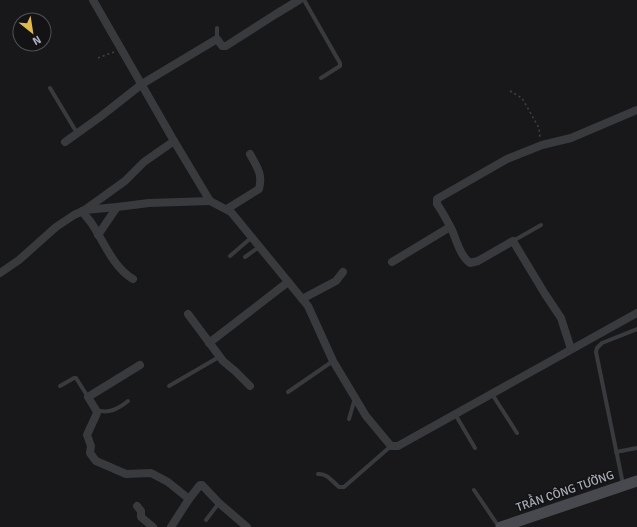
<svg xmlns="http://www.w3.org/2000/svg" width="637" height="527" font-family="Signika,sans-serif">
	<style>
		.lines { fill: none; stroke-linecap: round; stroke-linejoin: round }
		.path { stroke: #404145; stroke-width: 1.5; stroke-dasharray: 2 3; stroke-linecap: butt }
		.service { stroke: #393a3e; stroke-width: 4 }
		.minor { stroke: #393a3e; stroke-width: 8 }
		.secondary { stroke: #48494e; stroke-width: 11 }
		.labels { text-anchor: middle; stroke-width: 3; stroke-linejoin: round; paint-order: stroke }
		.street-label { font-size: 12px; fill: #acaeb8; stroke: #131315 }
	</style>
	<rect width="100%" height="100%" fill="#18181a"/>
	<g class="lines">
		<!-- path -->
		<g class="path">
			<polyline points="98,58 114,52"/>
			<polyline points="510,91 522,98 539,128 540,137"/>
		</g>
		<!-- service -->
		<g class="service">
			<polyline points="304,0 340,63 340,66 321,78"/>
			<polyline points="217,28 217,39"/>
			<polyline points="50,88 77,133"/>
			<polyline points="513,241 541,225"/>
			<polyline points="230,256 252,237"/>
			<polyline points="245,257 259,247"/>
			<polyline points="60,386 74,378 76,378 88,397"/>
			<polyline points="169,386 219,357"/>
			<polyline points="288,392 333,361"/>
			<polyline points="492,394 517,433"/>
			<path d="M96,410C109,414 118,409 128,401"/>
			<polyline points="455,414 475,448"/>
			<polyline points="349,419 355,398"/>
			<polyline points="616,452 637,448"/>
			<path d="M318,474C327,473 333,482 339,487H344L391,446"/>
			<polyline points="623,484 596,352 597,348 602,343 637,329"/>
			<polyline points="474,490 499,527"/>
			<polyline points="206,520 219,503"/>
		</g>
		<!-- minor -->
		<g class="minor">
			<polyline points="93,0 174,141 210,201 231,212 308,306 333,361 366,416 391,446 398,446 637,313"/>
			<polyline points="65,142 100,117 142,84 217,39 222,46 226,46 276,14 299,0"/>
			<polyline points="86,209 125,181 144,162 174,141"/>
			<path d="M227,209L259,189C263,174 257,167 250,154"/>
			<path d="M82,211C85,216 89,219 92,224C104,242 113,267 133,279"/>
			<polyline points="98,235 117,207"/>
			<polyline points="392,262 450,227"/>
			<polyline points="0,273 19,260 56,227 74,215 85,210 117,207 149,203 210,201"/>
			<polyline points="302,299 336,281 343,272"/>
			<polyline points="188,314 223,361 235,371 250,386"/>
			<polyline points="209,343 288,282"/>
			<path d="M571,349L561,318L545,294L513,241L478,261L470,263C459,255 456,237 450,226C446,219 442,211 437,204V199L507,159L542,145L571,138L637,110"/>
			<polyline points="140,365 88,397 96,410 97,413 87,435 91,446 90,453 96,461 126,474 151,473 168,482 189,499"/>
			<polyline points="137,506 141,511 141,517 153,527"/>
			<polyline points="171,527 189,499 200,485 202,485 219,503 247,527"/>
		</g>
		<!-- secondary -->
		<polyline class="secondary" points="501,527 637,481"/>
	</g>
	<g class="labels">
		<!-- street labels -->
		<g class="street-label">
			<text transform="translate(565 491) rotate(-19)" y="4">TRẦN CÔNG TƯỜNG</text>
		</g>
	</g>
	<!-- north arrow -->
	<g transform="translate(32 32) rotate(150)"><circle r="19" fill="#131315" stroke="#505156"/>
	<path d="M0-3L7 15L0 10L-7 15Z" fill="#dfbb4b"/>
	<text y="-6" font-size="11" font-weight="bold" text-anchor="middle" fill="#acaeb8">N</text>
	</g>
</svg>
